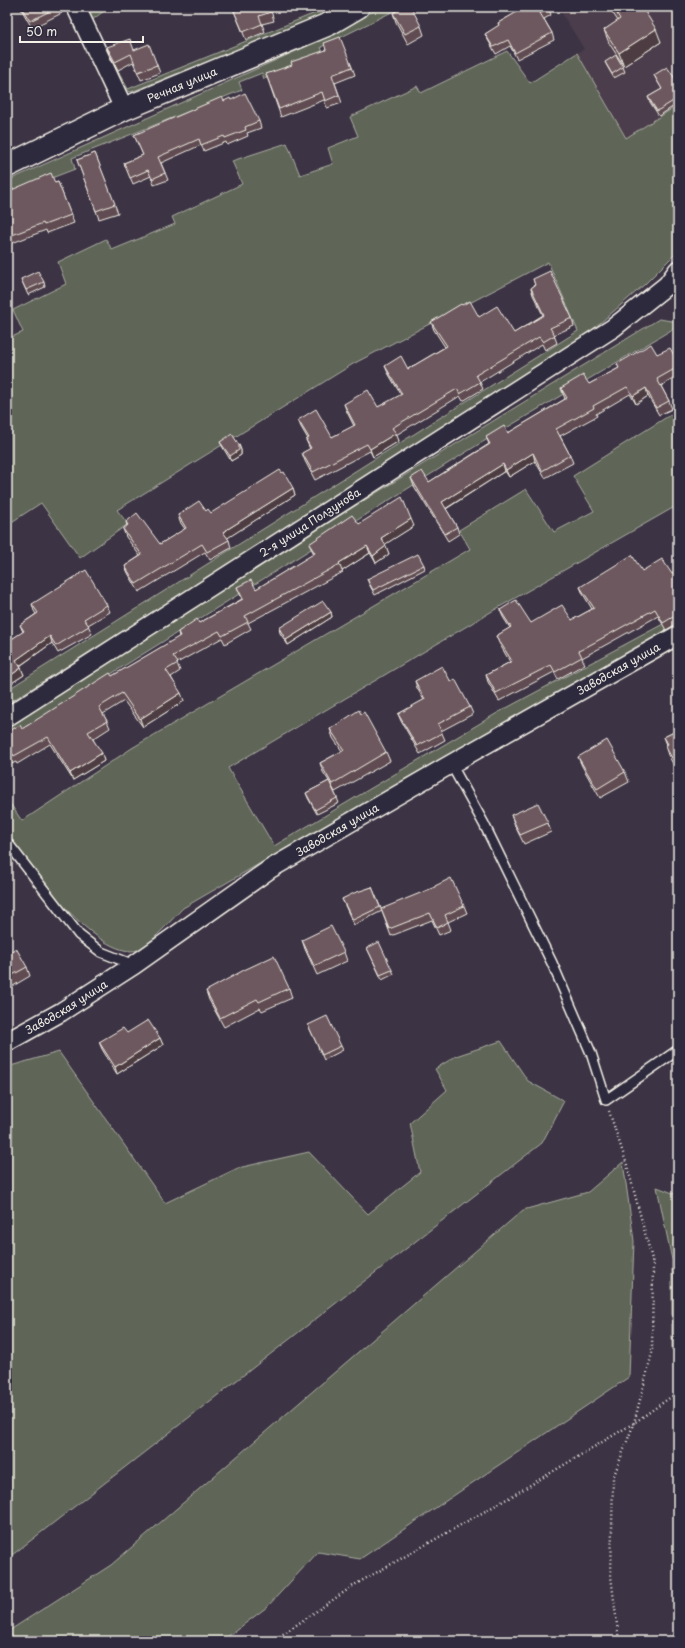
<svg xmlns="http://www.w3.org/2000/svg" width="685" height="1648" font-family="'Playpen Sans',sans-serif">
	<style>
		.built { fill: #4b3e4c }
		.green { fill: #5f6659; stroke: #aaaca0 }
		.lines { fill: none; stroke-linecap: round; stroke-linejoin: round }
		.lane-casing { stroke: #f4f1e8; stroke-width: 12 }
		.street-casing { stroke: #f4f1e8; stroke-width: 21 }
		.secondary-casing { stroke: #f4f1e8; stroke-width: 25 }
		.path { stroke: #f4f1e8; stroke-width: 2.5; stroke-dasharray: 1 3; stroke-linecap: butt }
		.lane { stroke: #2f2a3d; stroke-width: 9 }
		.street { stroke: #2f2a3d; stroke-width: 18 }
		.secondary { stroke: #2f2a3d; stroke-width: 22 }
		.wall { fill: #5f4c51; stroke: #f4f1e8 }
		.shaded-wall { fill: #4d3e42; stroke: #f4f1e8 }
		.building { fill: #6e585e; stroke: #f4f1e8 }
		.labels { text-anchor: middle; stroke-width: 3; stroke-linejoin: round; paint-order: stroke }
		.street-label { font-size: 11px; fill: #f4f1e8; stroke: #2f2a3d }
	</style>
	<rect width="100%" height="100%" fill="#3c3344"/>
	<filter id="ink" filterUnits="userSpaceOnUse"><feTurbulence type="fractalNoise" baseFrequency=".025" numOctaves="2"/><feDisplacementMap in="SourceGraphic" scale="8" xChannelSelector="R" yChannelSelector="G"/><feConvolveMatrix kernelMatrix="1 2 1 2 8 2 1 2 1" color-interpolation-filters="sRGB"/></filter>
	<g filter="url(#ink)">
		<!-- built -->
		<polygon class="built" points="558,7 670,7 678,21 678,105 626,138 577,53 584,49"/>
		<!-- green -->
		<g class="green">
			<polygon points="84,7 109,7 91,21 128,89 330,7 341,7 333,12 131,92 123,89"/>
			<polygon points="381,7 402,7 321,47 324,56 264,79 262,73 239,82 242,90 72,158 75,169 7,195 7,181 314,43"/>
			<polygon points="507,51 530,83 577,53 626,138 678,105 678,251 644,285 569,350 7,704 7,690 578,331 548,262 353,364 117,510 128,524 80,558 41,503 7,525 7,339 23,332 13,310 66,284 58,262 106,239 112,250 175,224 172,217 242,184 232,161 287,143 300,175 333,164 328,148 358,136 350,117 417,86 421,93"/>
			<polygon points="659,319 678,322 678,326 476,446 7,739 7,726 350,509"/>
			<path d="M678,410V505L489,613L228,768L274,846L499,712L678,616V625L477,738L183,908C174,917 148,947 138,950C103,960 44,885 25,860C21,855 9,842 7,836C5,827 7,809 7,799L22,821L132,748L470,549L459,530L526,489L554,532L594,511L573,476Z"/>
			<polygon points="501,1041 528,1081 564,1101 542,1143 7,1559 7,1067 59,1052 165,1203 238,1168 309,1152 368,1214 420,1172 410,1123 447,1090 435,1069 456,1056"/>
			<polygon points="623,1162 634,1241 629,1377 360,1559 318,1552 267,1607 222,1641 7,1641 7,1632 111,1565 523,1210 588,1192"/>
			<polygon points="657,1187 678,1195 678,1345 672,1350 672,1260"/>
		</g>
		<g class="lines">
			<!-- lane casing -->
			<g class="lane-casing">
				<g id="lane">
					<polyline points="667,285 678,294"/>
					<polyline points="451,764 484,824 552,963 591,1053 606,1100 678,1050"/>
					<polyline points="7,842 79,935 101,952 134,965"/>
				</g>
			</g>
			<!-- street casing -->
			<g class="street-casing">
				<g id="street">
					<polyline points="76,7 124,109"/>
					<path id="s1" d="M7,717L613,328L667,285L678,270"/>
					<path id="s2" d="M7,1042L61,1012L134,965L270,869L451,764L678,635"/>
				</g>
			</g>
			<!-- secondary casing -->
			<g class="secondary-casing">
				<g id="secondary">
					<path id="s3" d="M7,166L124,109L329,24L358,7"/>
				</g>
			</g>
			<!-- path -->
			<g class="path">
				<polyline points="609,1111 627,1165 653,1263 652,1353 634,1423 613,1478 611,1576 619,1641"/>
				<polyline points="273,1641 356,1584 512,1496 634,1423 678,1392"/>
			</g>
			<!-- lane -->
			<use href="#lane" class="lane"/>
			<!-- street -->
			<use href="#street" class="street"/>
			<!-- secondary -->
			<use href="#secondary" class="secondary"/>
		</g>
		<!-- wall -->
		<g class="wall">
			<polygon points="20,7 60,7 62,13 32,28"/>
			<polygon points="243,7 270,7 274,21 262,24 265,32 246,40 234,11"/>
			<polygon points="461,7 468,7 462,10"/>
			<polygon points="522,7 548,7 551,15 544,19 552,33 554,40 517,59 510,46 496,54 488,40 485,34 499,26 498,23 523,9"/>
			<polygon points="609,7 644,7 643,8 661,42 624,66 609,43 604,30 618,21"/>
			<polygon points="393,13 421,26 424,35 408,44 396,22"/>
			<polygon points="107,47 134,50 157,65 160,73 141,80 133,62 118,70 110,55"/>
			<polygon points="605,62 623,67 625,72 614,78 607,66"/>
			<polygon points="352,67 355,75 335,83 342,103 327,108 324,100 281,117 266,74"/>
			<polygon points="654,75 676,80 678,79 678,98 676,100 677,104 659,116 650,102 648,97 662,89 656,79"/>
			<polygon points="231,100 259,121 261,128 247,133 248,136 227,145 226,142 204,151 201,145 161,163 168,180 154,185 151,176 133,184 124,163 143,155 134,135 224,101"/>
			<polygon points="95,153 118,213 99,219 77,160"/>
			<polygon points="58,182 74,223 47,233 46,230 7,245 7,192 55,183"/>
			<polygon points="21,279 44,282 45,287 28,295"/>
			<polygon points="533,279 572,318 574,326 554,335 557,343 545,350 542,344 480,382 483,389 463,401 460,396 396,435 399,441 373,457 370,451 315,480 305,461 302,453 310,449 306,440 308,439 301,427 298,420 332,437 354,426 347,412 344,404 378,407 401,395 388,373 385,366 408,369 445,347 434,330 431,322 462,305 479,317 514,333 543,315 533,295 531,288 535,285"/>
			<polygon points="657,354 678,362 678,376 661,386 669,401 672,409 659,415 648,396 636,404 630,394 596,414 597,416 560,436 570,455 573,463 545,478 535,461 509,477 505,471 446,509 457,527 459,534 448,541 414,486 411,478 429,482 489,444 486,437 508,433 565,399 561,388 589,384 619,368 617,364"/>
			<polygon points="220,442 239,445 241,450 241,455 231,461 222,446"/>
			<polygon points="293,488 295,495 227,538 229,540 231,548 210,560 205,552 139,592 128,573 125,566 140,556 126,537 123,529 127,526 126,522 160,544 185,529 180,522 178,515 206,511 211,513"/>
			<polygon points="359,524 414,526 385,544 389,554 376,563 370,553 342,571 343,572 248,623 251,629 225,644 222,638 177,663 180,671 171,677 184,701 143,727 124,701 103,714 107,721 110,728 93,739 104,761 73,780 50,744 17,764 16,762 7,766 7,732 22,729 112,676 179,637 178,632 199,623 242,599 237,587 256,589 314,554 309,544"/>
			<polygon points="424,565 425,569 375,595 369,584 367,579"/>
			<polygon points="678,570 678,623 666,630 658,616 582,658 585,664 558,679 554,672 499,701 488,682 486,675 510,662 499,643 496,636 510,628 503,617 500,610 531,623 572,620 592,609 583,594 580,587 642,571 672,574"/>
			<polygon points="32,604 107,605 110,612 88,625 92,634 58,653 52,643 20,666 24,675 7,686 7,642 23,632 20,625 36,614 34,611"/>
			<polygon points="331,612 332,617 288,645 280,633 279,628"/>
			<polygon points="415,681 451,682 470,707 473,714 441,731 445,740 420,754 401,721 398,714 424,700 417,688"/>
			<polygon points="330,729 386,752 390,761 335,792 330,783 337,798 339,803 317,814 308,798 306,793 329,781 323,772 320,763 342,751 333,738"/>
			<polygon points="678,730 678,765 675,767 668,755 665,746 667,745 664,737"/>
			<polygon points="578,757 625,772 629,782 600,798 582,766"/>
			<polygon points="511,815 548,823 551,832 524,844 514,824"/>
			<polygon points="372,887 382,911 354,925 342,899"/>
			<polygon points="464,906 467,913 448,922 451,930 439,935 432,920 391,936 381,909"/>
			<polygon points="302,940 344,952 347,961 317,975 305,949"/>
			<polygon points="367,948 392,970 394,974 382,980"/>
			<polygon points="7,954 27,967 30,976 8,989 7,986"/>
			<polygon points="289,988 292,998 262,1011 260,1008 224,1027 209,1000 206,991"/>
			<polygon points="308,1025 341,1046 343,1050 324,1060"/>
			<polygon points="127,1033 160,1038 163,1045 117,1074 102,1049 99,1042"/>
		</g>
		<!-- shaded-wall -->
		<g class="shaded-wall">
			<polygon points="656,29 661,42 624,66 619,53"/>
			<polygon points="678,93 678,98 676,100 673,96"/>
			<polygon points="646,388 648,396 636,404 633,396"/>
			<polygon points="396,433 399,441 373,457 370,449"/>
			<polygon points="239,445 241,450 241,455 231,461 230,456"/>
			<polygon points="533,453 535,461 509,477 506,470"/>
			<polygon points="503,464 505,471 445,509 442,502"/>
			<polygon points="293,488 295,495 226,539 223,532"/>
			<polygon points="411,519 414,526 384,545 381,538"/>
			<polygon points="367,546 370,553 342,571 339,563"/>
			<polygon points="386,546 389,554 376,563 373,556"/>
			<polygon points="331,612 332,617 288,645 286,640"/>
			<polygon points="50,636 52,643 18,667 16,660"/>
			<polygon points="21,668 24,675 7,686 7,678"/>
			<polygon points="181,693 184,701 143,727 140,719"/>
			<polygon points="102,753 104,761 73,780 70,773"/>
			<polygon points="160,1038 163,1045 117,1074 115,1067"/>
		</g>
		<!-- building -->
		<g class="building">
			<polygon points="21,7 58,7 30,21"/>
			<polygon points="243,7 269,7 271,12 259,16 262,24 243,32 234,11"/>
			<polygon points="404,7 411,7 421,26 405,34 393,13"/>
			<polygon points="523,7 548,7 549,9 540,13 552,33 515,53 508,40 493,47 485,34 499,25 498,23 524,8"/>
			<polygon points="613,7 642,7 656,29 619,53 604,30 620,19"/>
			<polygon points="340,37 352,67 332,75 339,95 325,101 322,92 279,109 266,74 292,65 291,62 326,50 324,43"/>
			<polygon points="130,39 134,50 149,44 157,65 138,72 131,54 115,62 107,47"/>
			<polygon points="616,55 623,67 612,74 605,62"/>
			<polygon points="667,67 676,80 678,79 678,93 673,96 675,100 657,111 648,97 662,89 654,75"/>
			<polygon points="245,93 259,121 245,127 246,130 225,138 224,136 201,145 199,139 158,157 165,173 152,179 148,170 130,178 124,163 143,155 134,135 222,97 224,101 230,98 231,100"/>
			<polygon points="95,153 115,204 96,211 77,160"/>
			<polygon points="51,173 55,183 58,182 71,215 44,225 43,223 7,237 7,192"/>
			<polygon points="38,271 44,282 26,290 21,279"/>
			<polygon points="550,271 572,318 550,328 555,335 543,342 539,337 476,375 480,382 460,394 457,389 392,428 396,433 370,449 367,444 313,472 302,453 311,448 306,440 309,438 298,420 316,409 332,437 355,425 344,404 368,390 378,407 402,394 385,366 401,356 408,369 447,346 431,322 461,304 462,305 470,301 479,317 497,306 514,333 544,315 531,288 535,285 533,279"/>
			<polygon points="651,344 657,354 670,348 678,362 678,367 657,379 669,401 656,408 646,388 633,396 627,387 593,406 594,408 556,429 570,455 542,471 533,453 506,470 503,464 442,502 457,527 445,534 411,478 422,471 429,482 490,444 486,437 504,426 508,433 567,398 561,388 583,375 589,384 619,368 617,364"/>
			<polygon points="232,434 239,445 239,450 230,456 220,442"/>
			<polygon points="280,470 282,473 284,472 293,488 223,532 229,540 207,552 202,544 136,584 125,566 142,555 123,529 128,525 126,522 137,513 160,544 186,528 178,515 199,501 206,511 208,509 211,513"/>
			<polygon points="402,497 411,519 381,538 386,546 373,556 367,546 339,563 340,564 245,616 248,622 222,636 219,631 173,656 178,663 166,670 181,693 140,719 122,693 99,707 107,721 88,732 102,753 70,773 48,737 14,756 13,754 7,757 7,732 20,725 22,729 110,673 112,676 180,636 178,632 197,619 199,623 243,599 237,587 251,580 256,589 315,553 309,544 352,515 359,524"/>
			<polygon points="418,554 424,565 373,590 367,579"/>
			<polygon points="632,555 642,571 662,559 672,574 678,570 678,595 677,596 678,598 678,614 663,623 655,609 579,651 582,657 555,672 551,665 496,693 486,675 512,661 496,636 511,627 500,610 516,600 531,623 562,605 572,620 594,608 580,587"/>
			<polygon points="86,570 107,605 84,619 89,626 56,646 50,636 16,660 21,668 7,678 7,642 24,631 20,625 38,613 32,604"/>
			<polygon points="323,601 331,612 286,640 279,628"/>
			<polygon points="442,666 451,682 455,679 470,707 438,724 442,733 417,746 398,714 425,699 415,681"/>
			<polygon points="359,710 361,714 364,712 386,752 332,784 320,763 344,750 330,729"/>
			<polygon points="678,730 678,754 672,758 665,746 668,744 664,737"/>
			<polygon points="607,740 625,772 597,789 578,757"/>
			<polygon points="329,781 337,798 315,810 306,793"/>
			<polygon points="538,803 548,823 520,835 511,815"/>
			<polygon points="451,878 464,906 445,915 448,922 437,928 430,913 389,929 381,909 435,887 435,886"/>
			<polygon points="372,887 380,907 353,920 342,899 354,893"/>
			<polygon points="331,926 344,952 314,966 302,940"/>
			<polygon points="379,942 392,970 380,975 367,948"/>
			<polygon points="16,948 27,967 7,978 7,954"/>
			<polygon points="274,956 289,988 259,1002 257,999 220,1018 206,991 244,970"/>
			<polygon points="327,1016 341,1046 322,1055 308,1025"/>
			<polygon points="148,1020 160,1038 115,1067 99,1042 123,1028 127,1033"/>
		</g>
	</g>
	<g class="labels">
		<!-- street labels -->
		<g class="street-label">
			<text dy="4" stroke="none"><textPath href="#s3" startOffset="193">Речная улица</textPath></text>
			<text dy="4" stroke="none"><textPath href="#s1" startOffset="360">2-я улица Ползунова</textPath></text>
			<text dy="4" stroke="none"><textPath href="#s2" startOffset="717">Заводская улица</textPath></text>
			<text dy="4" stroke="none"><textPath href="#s2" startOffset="393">Заводская улица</textPath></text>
			<text dy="4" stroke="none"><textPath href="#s2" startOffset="69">Заводская улица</textPath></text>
		</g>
	</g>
	<!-- margin -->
	<rect width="685" height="1648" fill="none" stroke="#2f2a3d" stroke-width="24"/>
	<rect x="12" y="12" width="661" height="1624" fill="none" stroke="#f4f1e8" stroke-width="1.5" filter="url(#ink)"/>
	<!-- scale -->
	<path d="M20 36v6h123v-6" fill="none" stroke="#f4f1e8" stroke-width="2"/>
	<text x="26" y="36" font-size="12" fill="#f4f1e8" stroke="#2f2a3d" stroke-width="3" paint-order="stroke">50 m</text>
</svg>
